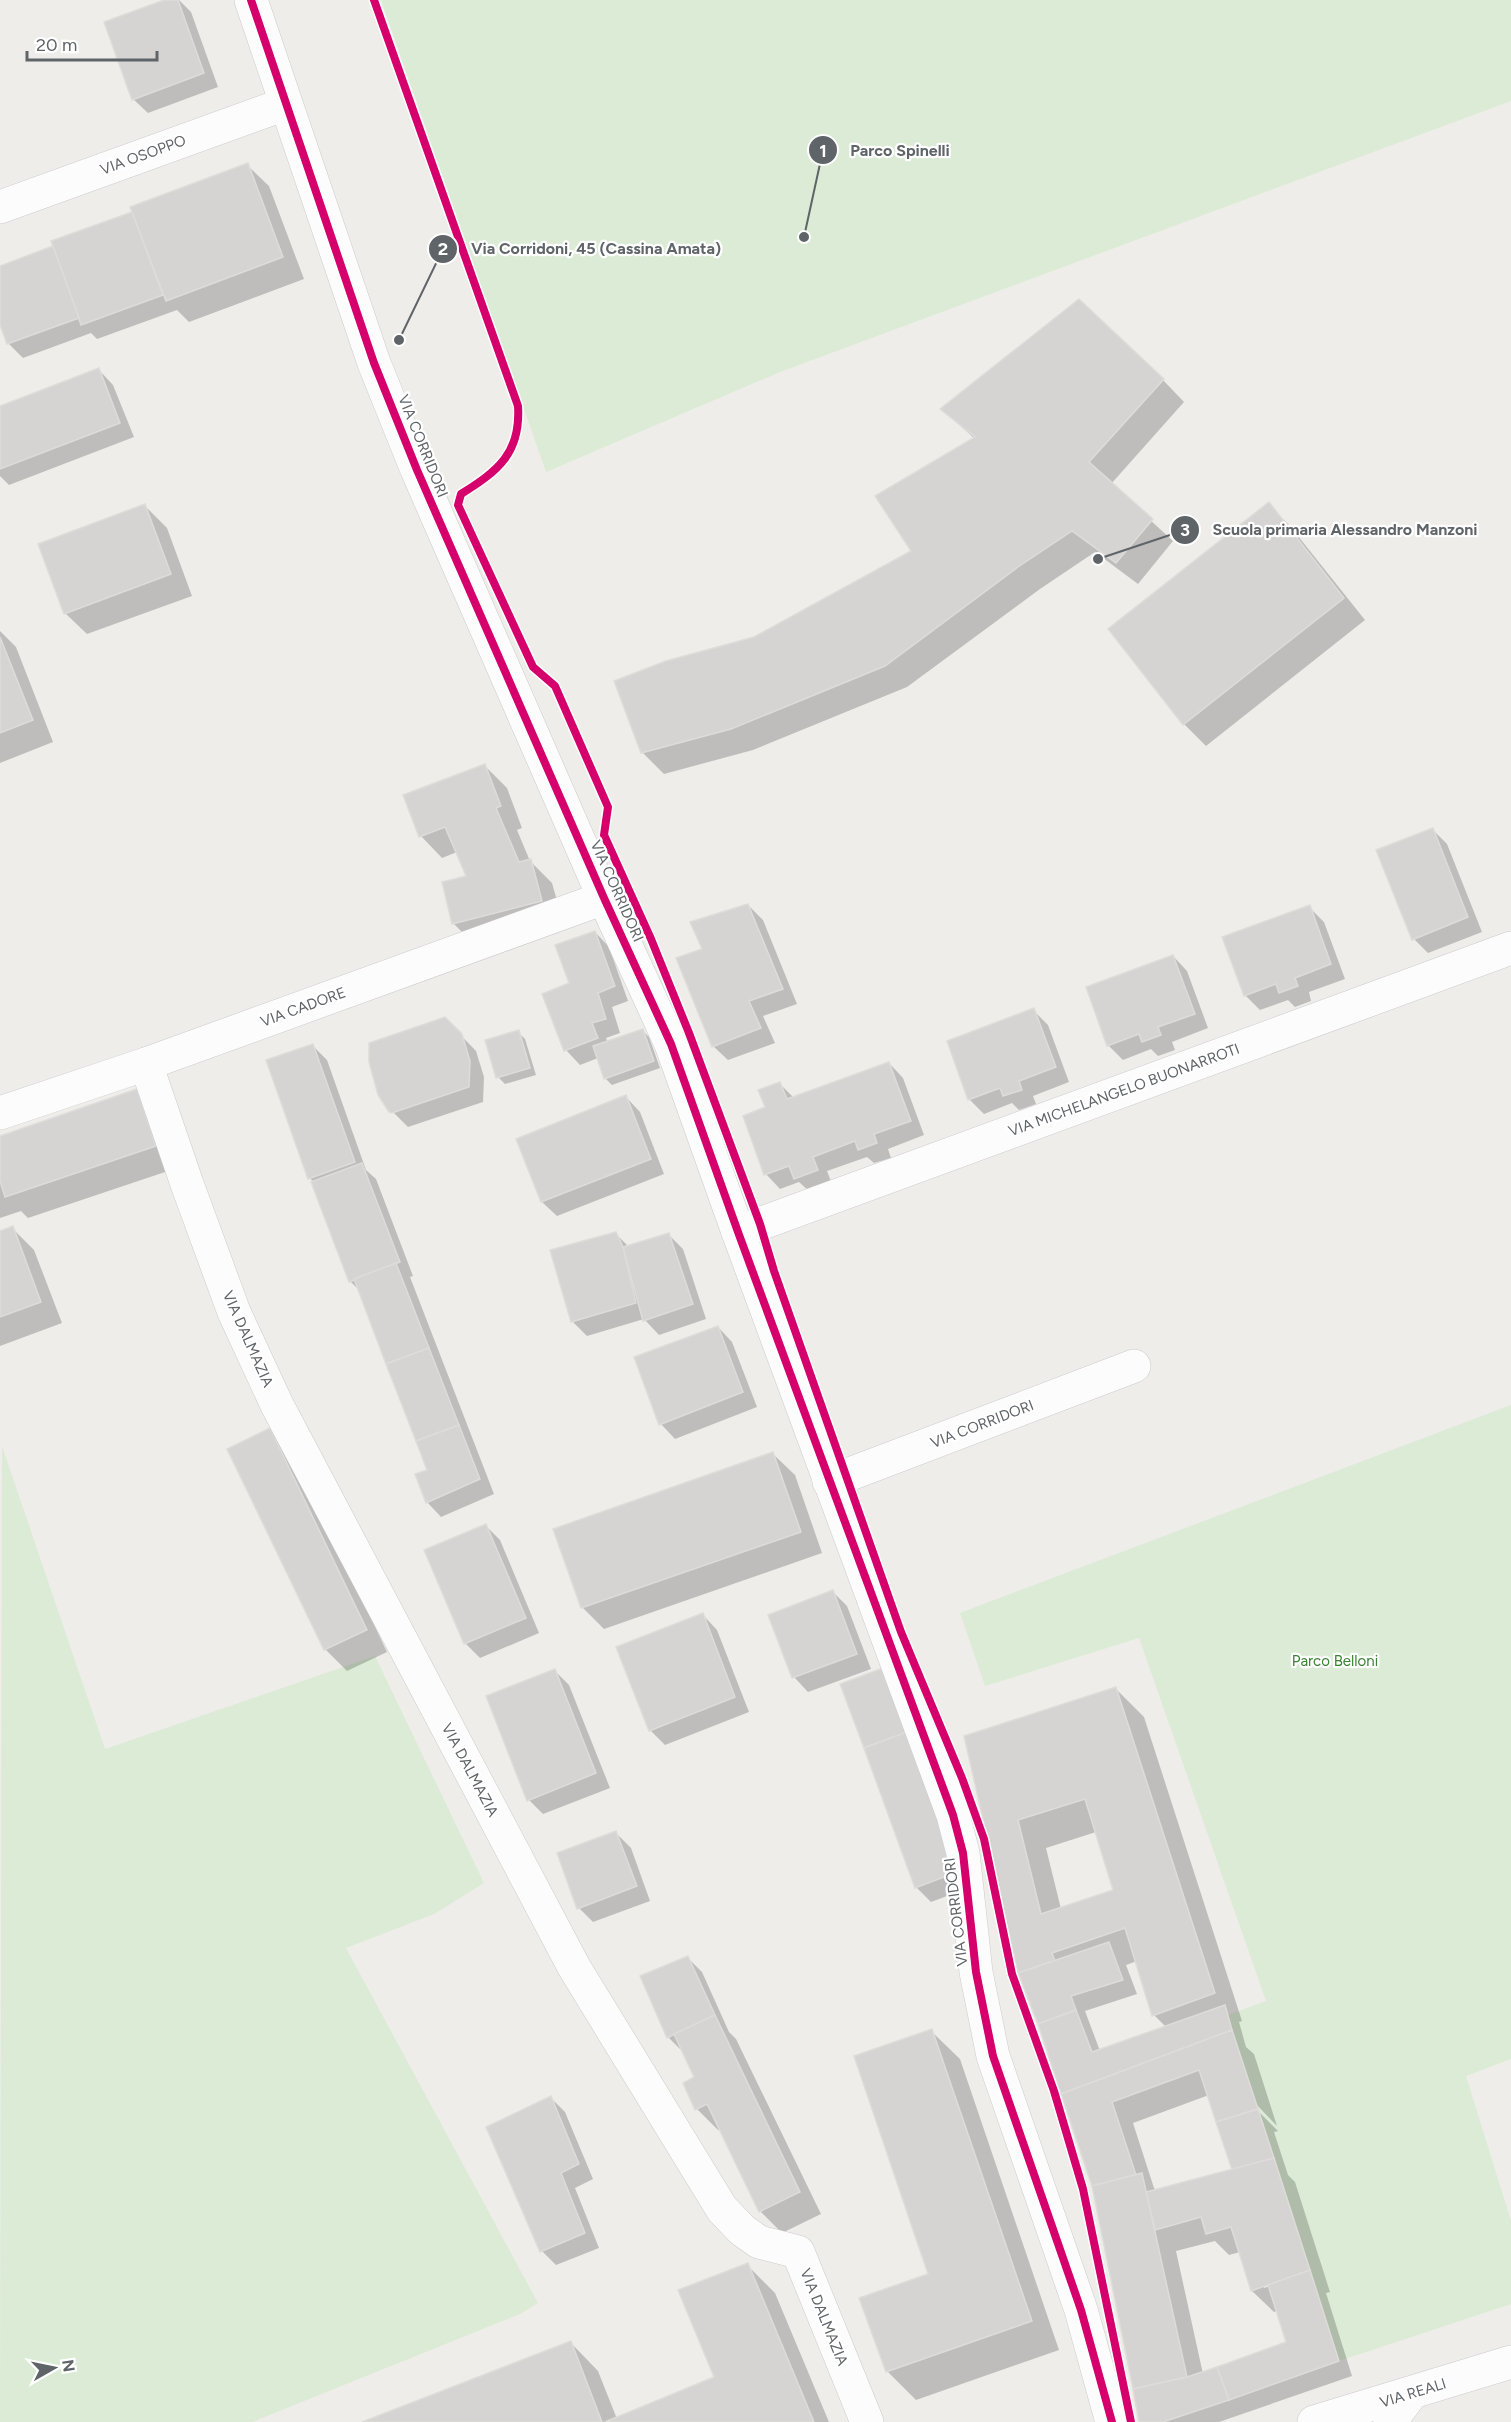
<svg xmlns="http://www.w3.org/2000/svg" width="1511" height="2422" font-family="Figtree,sans-serif">
	<style>
		.green { fill: #dbebd5 }
		.shadow { fill: #0003; fill-rule: evenodd }
		.building { fill: #d6d4d3; stroke: #dedcd9; stroke-width: 1.5; fill-rule: evenodd }
		.lines { fill: none; stroke-linecap: round; stroke-linejoin: round }
		.street-casing { stroke: #cbcbca; stroke-width: 34 }
		.secondary-casing { stroke: #c9cac9; stroke-width: 34 }
		.street { stroke: #fdfcfc; stroke-width: 33 }
		.secondary { stroke: #fdfcfc; stroke-width: 33 }
		.cycleway-casing { stroke: #fff; stroke-width: 11 }
		.cycleway { stroke: #d6006c; stroke-width: 8 }
		.labels { text-anchor: middle; stroke-width: 4.5; stroke-linejoin: round; paint-order: stroke }
		.street-label { font-size: 15px; fill: #5f6468; stroke: #fff }
		.park-label { font-size: 15px; fill: #3b8232; stroke: #fff }
		.leader { fill: none; stroke: #5f6468; stroke-width: 2 }
		.callout-dot { fill: #5f6468; stroke: #fff; stroke-width: 2 }
		.mark-label { font-size: 18px; text-anchor: middle; font-weight: bold; fill: #fff }
		.callout-label { font-size: 16px; text-anchor: middle; font-weight: bold; fill: #5f6468; stroke: #fff; stroke-width: 4.5; stroke-linejoin: round; paint-order: stroke }
	</style>
	<rect width="100%" height="100%" fill="#efedea"/>
	<!-- green -->
	<g class="green">
		<polygon points="381,0 1511,0 1511,101 780,372 546,472"/>
		<polygon points="1511,1405 1511,2059 1466,2076 1511,2221 1511,2304 1339,2361 1228,2015 1266,2001 1139,1638 985,1686 960,1613"/>
		<polygon points="2,1446 105,1749 375,1656 484,1883 434,1914 346,1948 538,2303 520,2314 252,2422 0,2422"/>
	</g>
	<!-- shadow -->
	<g class="shadow">
		<polygon points="169,0 179,0 191,12 218,87 148,113 133,99"/>
		<polygon points="247,165 269,186 304,279 189,322 177,310 97,339 91,333 23,358 8,343 0,321 0,267 55,247"/>
		<polygon points="99,370 113,385 134,437 9,485 0,476 0,408"/>
		<polygon points="1163,380 1184,402 1111,484 1173,541 1138,584 1095,552 1040,589 907,687 753,750 664,774 643,753 616,682 755,638 913,552 975,439 942,409"/>
		<polygon points="1268,504 1290,526 1365,620 1206,746 1184,724 1110,630"/>
		<polygon points="145,506 167,528 192,596 87,634 65,613"/>
		<polygon points="0,631 16,647 53,742 0,763"/>
		<polygon points="485,766 507,788 522,828 517,830 530,861 552,883 563,922 475,945 453,923 468,877 457,852 442,858 421,836"/>
		<polygon points="1432,829 1447,844 1482,932 1428,953 1414,939"/>
		<polygon points="748,905 763,920 797,1004 763,1016 775,1043 728,1060 713,1046 704,950"/>
		<polygon points="1309,907 1324,922 1345,979 1309,992 1311,1001 1295,1007 1288,1000 1260,1010 1245,995"/>
		<polygon points="595,932 609,947 628,1001 612,1007 620,1033 606,1038 608,1043 642,1030 649,1037 660,1068 612,1085 605,1078 598,1058 580,1065 566,1050 571,984"/>
		<polygon points="1173,956 1187,971 1208,1028 1172,1042 1175,1050 1158,1056 1151,1049 1123,1060 1108,1045"/>
		<polygon points="1033,1010 1048,1025 1069,1082 1033,1096 1036,1104 1019,1110 1012,1103 984,1114 969,1099"/>
		<polygon points="445,1019 476,1051 484,1077 483,1102 408,1127 393,1112"/>
		<polygon points="518,1032 525,1039 536,1075 505,1084 498,1077"/>
		<polygon points="312,1045 327,1060 366,1170 376,1179 413,1276 410,1277 494,1494 441,1517 427,1502 429,1471 359,1290 350,1281 314,1183 310,1178"/>
		<polygon points="889,1063 903,1078 924,1135 888,1149 891,1158 874,1163 867,1157 827,1171 832,1184 810,1192 799,1182 780,1189 766,1174 767,1108 780,1084 794,1098"/>
		<polygon points="137,1091 159,1113 177,1168 28,1218 21,1211 0,1218 0,1138"/>
		<polygon points="626,1097 640,1112 664,1174 557,1216 542,1202"/>
		<polygon points="12,1228 34,1250 62,1323 0,1346 0,1233"/>
		<polygon points="615,1233 629,1247 669,1235 683,1249 706,1319 659,1335 644,1319 587,1336 572,1321"/>
		<polygon points="718,1327 732,1342 757,1407 675,1439 661,1424"/>
		<polygon points="270,1430 292,1451 387,1652 347,1671 325,1649"/>
		<polygon points="773,1454 795,1475 822,1553 604,1629 582,1607"/>
		<polygon points="485,1525 500,1540 539,1633 480,1658 465,1643"/>
		<polygon points="833,1592 847,1606 871,1669 808,1692 794,1677"/>
		<polygon points="703,1615 717,1630 749,1712 665,1745 650,1730"/>
		<polygon points="554,1670 569,1685 610,1788 543,1814 529,1800"/>
		<polygon points="842,1685 971,1887 931,1902 916,1887"/>
		<path d="M1116,1689L1144,1717L1242,2021L1239,2022L1246,2047L1254,2054L1277,2126L1254,2102L1251,2104L1278,2131L1274,2132L1288,2175L1295,2182L1330,2292L1326,2293L1352,2376L1219,2422H1141L1093,2185L966,1737ZM1096,1832L1115,1891L1061,1909L1046,1848ZM1137,1961L1154,2015L1166,2027L1100,2051L1085,2011L1137,1994L1126,1965ZM1209,2095L1234,2171L1157,2191L1154,2188L1133,2123ZM1215,2241L1229,2255L1240,2252L1252,2291L1274,2312L1277,2311L1288,2343L1203,2374L1176,2251ZM1274,2281L1275,2284L1264,2288V2285Z"/>
		<polygon points="616,1833 631,1848 650,1901 593,1922 579,1908"/>
		<polygon points="688,1958 702,1972 729,2032 736,2039 821,2214 782,2233 760,2211 721,2129 718,2130 697,2109 696,2078 683,2052 668,2037"/>
		<polygon points="931,2031 960,2059 1059,2350 916,2400 887,2371 929,2275"/>
		<polygon points="551,2098 565,2112 593,2179 575,2188 599,2248 556,2265 542,2251"/>
		<polygon points="747,2265 775,2293 829,2422 366,2422 570,2342 598,2371 617,2419 716,2378"/>
	</g>
	<!-- building -->
	<g class="building">
		<polygon points="164,0 178,0 204,73 132,100 104,22"/>
		<polygon points="248,163 283,257 166,301 130,207"/>
		<polygon points="132,212 163,295 81,325 51,241"/>
		<polygon points="53,246 79,318 7,344 0,325 0,266"/>
		<polygon points="1079,299 1164,379 1089,462 1153,519 1116,563 1072,531 1018,567 885,666 731,729 641,753 614,681 666,661 754,637 911,551 875,496 975,437 940,409"/>
		<polygon points="99,368 120,423 0,469 0,406"/>
		<polygon points="1269,502 1344,598 1183,725 1108,629"/>
		<polygon points="145,504 171,574 64,614 38,544"/>
		<polygon points="0,637 33,720 0,733"/>
		<polygon points="485,764 501,806 496,808 519,862 531,859 542,901 452,924 442,882 466,876 445,827 419,837 403,795"/>
		<polygon points="1433,828 1468,917 1412,940 1376,850"/>
		<polygon points="748,904 783,989 749,1001 761,1028 712,1047 676,958 702,949 690,922"/>
		<polygon points="1310,905 1331,964 1295,978 1298,986 1279,993 1276,984 1244,996 1222,937"/>
		<polygon points="595,931 615,986 598,993 606,1019 592,1023 598,1038 564,1051 542,994 569,983 555,945"/>
		<polygon points="1173,955 1195,1014 1158,1027 1161,1035 1142,1042 1139,1034 1107,1046 1086,987"/>
		<polygon points="1034,1008 1056,1067 1019,1081 1022,1090 1003,1096 1000,1088 968,1100 947,1041"/>
		<polygon points="445,1017 462,1034 470,1061 469,1087 392,1113 389,1112 378,1095 369,1062 369,1043"/>
		<polygon points="643,1029 654,1061 604,1079 593,1046"/>
		<polygon points="519,1030 530,1068 496,1078 485,1040"/>
		<polygon points="313,1044 355,1162 308,1179 266,1060"/>
		<polygon points="889,1062 911,1121 874,1134 877,1143 858,1150 855,1141 813,1157 818,1170 794,1179 789,1166 764,1175 743,1116 765,1107 758,1090 780,1082 787,1099"/>
		<polygon points="137,1089 156,1146 5,1197 0,1181 0,1136"/>
		<polygon points="626,1095 651,1159 541,1202 516,1139"/>
		<polygon points="362,1163 400,1262 349,1282 311,1182"/>
		<polygon points="13,1226 41,1302 0,1317 0,1231"/>
		<polygon points="616,1232 623,1247 636,1303 571,1322 550,1250"/>
		<polygon points="669,1233 693,1304 643,1321 623,1247"/>
		<polygon points="396,1263 429,1348 386,1364 354,1279"/>
		<polygon points="718,1326 743,1392 659,1425 634,1357"/>
		<polygon points="429,1348 459,1425 416,1441 386,1364"/>
		<polygon points="459,1425 480,1479 426,1503 415,1474 427,1470 416,1441"/>
		<polygon points="270,1428 367,1630 324,1650 227,1449"/>
		<polygon points="773,1452 801,1532 581,1608 553,1529"/>
		<polygon points="486,1524 526,1618 464,1644 424,1550"/>
		<polygon points="833,1590 857,1654 792,1678 768,1615"/>
		<polygon points="703,1613 735,1697 649,1731 616,1647"/>
		<polygon points="883,1668 907,1732 864,1748 840,1684"/>
		<polygon points="555,1669 596,1773 527,1801 486,1696"/>
		<path d="M1116,1687L1215,1993L1152,2016L1125,1928L1052,1953L1055,1961L1018,1973L964,1736ZM1085,1799L1113,1890L1041,1914L1018,1820Z"/>
		<polygon points="907,1732 957,1872 915,1888 864,1748"/>
		<polygon points="616,1831 637,1886 577,1909 557,1853"/>
		<polygon points="1109,1942 1123,1980 1071,1996 1076,2010 1038,2024 1018,1973"/>
		<polygon points="688,1956 715,2015 667,2038 640,1976"/>
		<polygon points="1225,2005 1232,2030 1061,2094 1038,2024 1076,2010 1092,2052"/>
		<polygon points="715,2015 800,2192 759,2212 707,2104 695,2110 683,2083 694,2077 674,2034"/>
		<polygon points="932,2029 1032,2321 886,2372 859,2298 928,2274 854,2056"/>
		<polygon points="1232,2030 1258,2109 1216,2122 1199,2070 1112,2102 1136,2175 1092,2186 1061,2094"/>
		<polygon points="551,2096 579,2164 561,2173 585,2233 540,2252 486,2127"/>
		<polygon points="1258,2109 1274,2158 1232,2170 1216,2122"/>
		<polygon points="1274,2158 1310,2270 1251,2291 1231,2227 1206,2234 1201,2217 1155,2230 1146,2192"/>
		<polygon points="1142,2173 1187,2377 1133,2389 1092,2186"/>
		<polygon points="748,2263 814,2422 605,2422 714,2377 678,2290"/>
		<polygon points="1310,2270 1339,2361 1229,2400 1217,2367 1286,2342 1268,2285"/>
		<polygon points="571,2341 602,2422 362,2422"/>
		<polygon points="1217,2367 1229,2400 1163,2422 1139,2422 1133,2389 1187,2377"/>
	</g>
	<g class="lines">
		<!-- street casing -->
		<g class="street-casing">
			<g id="street">
				<polyline points="251,0 374,363 417,470 604,898 671,1044 738,1232 953,1815 963,1853 976,1972 993,2056 1081,2310 1112,2422"/>
				<polyline points="0,207 285,104"/>
				<polyline points="146,1064 187,1184 234,1312 277,1405 574,1967 722,2209 742,2230 759,2242 798,2252 867,2422"/>
				<polyline points="0,1113 146,1064 604,898"/>
				<polyline points="738,1232 1511,948"/>
				<polyline points="829,1482 1134,1366"/>
				<polyline points="1390,2422 1411,2394"/>
			</g>
		</g>
		<!-- secondary casing -->
		<g class="secondary-casing">
			<polyline id="secondary" points="1314,2422 1511,2362"/>
		</g>
		<!-- street -->
		<use href="#street" class="street"/>
		<!-- secondary -->
		<use href="#secondary" class="secondary"/>
		<!-- cycleway casing -->
		<g class="cycleway-casing">
			<g id="cycleway">
				<polyline points="251,0 374,363 417,470 604,898 671,1044 738,1232 953,1815 963,1853 976,1972 993,2056 1081,2310 1112,2422"/>
				<path d="M374,0L518,406C521,453 498,471 461,494L458,505L533,667L555,686L608,807L604,835L651,939L689,1033L760,1224L774,1271L901,1632L962,1778L984,1839L1012,1974L1054,2091L1083,2189L1131,2422"/>
			</g>
		</g>
		<!-- cycleway -->
		<use href="#cycleway" class="cycleway"/>
	</g>
	<g class="labels">
		<!-- street labels -->
		<g class="street-label">
			<text transform="translate(143 155) rotate(-20)" y="5">VIA OSOPPO</text>
			<text transform="translate(423 446) rotate(68)" y="5">VIA CORRIDORI</text>
			<text transform="translate(617 891) rotate(66)" y="5">VIA CORRIDORI</text>
			<text transform="translate(303 1007) rotate(-20)" y="5">VIA CADORE</text>
			<text transform="translate(1124 1090) rotate(-20)" y="5">VIA MICHELANGELO BUONARROTI</text>
			<text transform="translate(248 1339) rotate(66)" y="5">VIA DALMAZIA</text>
			<text transform="translate(982 1424) rotate(-21)" y="5">VIA CORRIDORI</text>
			<text transform="translate(470 1770) rotate(62)" y="5">VIA DALMAZIA</text>
			<text transform="translate(956 1912) rotate(-97)" y="5">VIA CORRIDORI</text>
			<text transform="translate(824 2317) rotate(68)" y="5">VIA DALMAZIA</text>
			<text transform="translate(1413 2393) rotate(-17)" y="5">VIA REALI</text>
		</g>
		<!-- park labels -->
		<g class="park-label">
			<text x="1335" y="1666">Parco Belloni</text>
		</g>
	</g>
	<!-- callouts -->
	<path class="leader" d="M804 237L823 150M399 340L443 249M1098 559L1185 530"/>
	<g class="callout-dot">
		<circle cx="804" cy="237" r="6"/>
		<circle cx="399" cy="340" r="6"/>
		<circle cx="1098" cy="559" r="6"/>
		<circle cx="823" cy="150" r="15"/>
		<circle cx="443" cy="249" r="15"/>
		<circle cx="1185" cy="530" r="15"/>
	</g>
	<g class="mark-label">
		<text x="823" y="157">1</text>
		<text x="443" y="255">2</text>
		<text x="1185" y="536">3</text>
	</g>
	<g class="callout-label">
		<text x="900" y="156">Parco Spinelli</text>
		<text x="596" y="254">Via Corridoni, 45 (Cassina Amata)</text>
		<text x="1345" y="535">Scuola primaria Alessandro Manzoni</text>
	</g>
	<!-- north arrow -->
	<g transform="translate(54 2368) rotate(81)" stroke="#ffffff" stroke-width="4.5" paint-order="stroke">
	<path d="M0-4.5L10 22L0 15L-10 22Z" fill="#5f6468"/>
	<text y="-9" font-size="16" font-weight="bold" text-anchor="middle" fill="#5f6468">N</text>
	</g>
	<!-- scale -->
	<path d="M27 51v9h130v-9" fill="none" stroke="#5f6468" stroke-width="3"/>
	<text x="36" y="51" font-size="18" fill="#5f6468" stroke="#ffffff" stroke-width="4.5" paint-order="stroke">20 m</text>
</svg>
